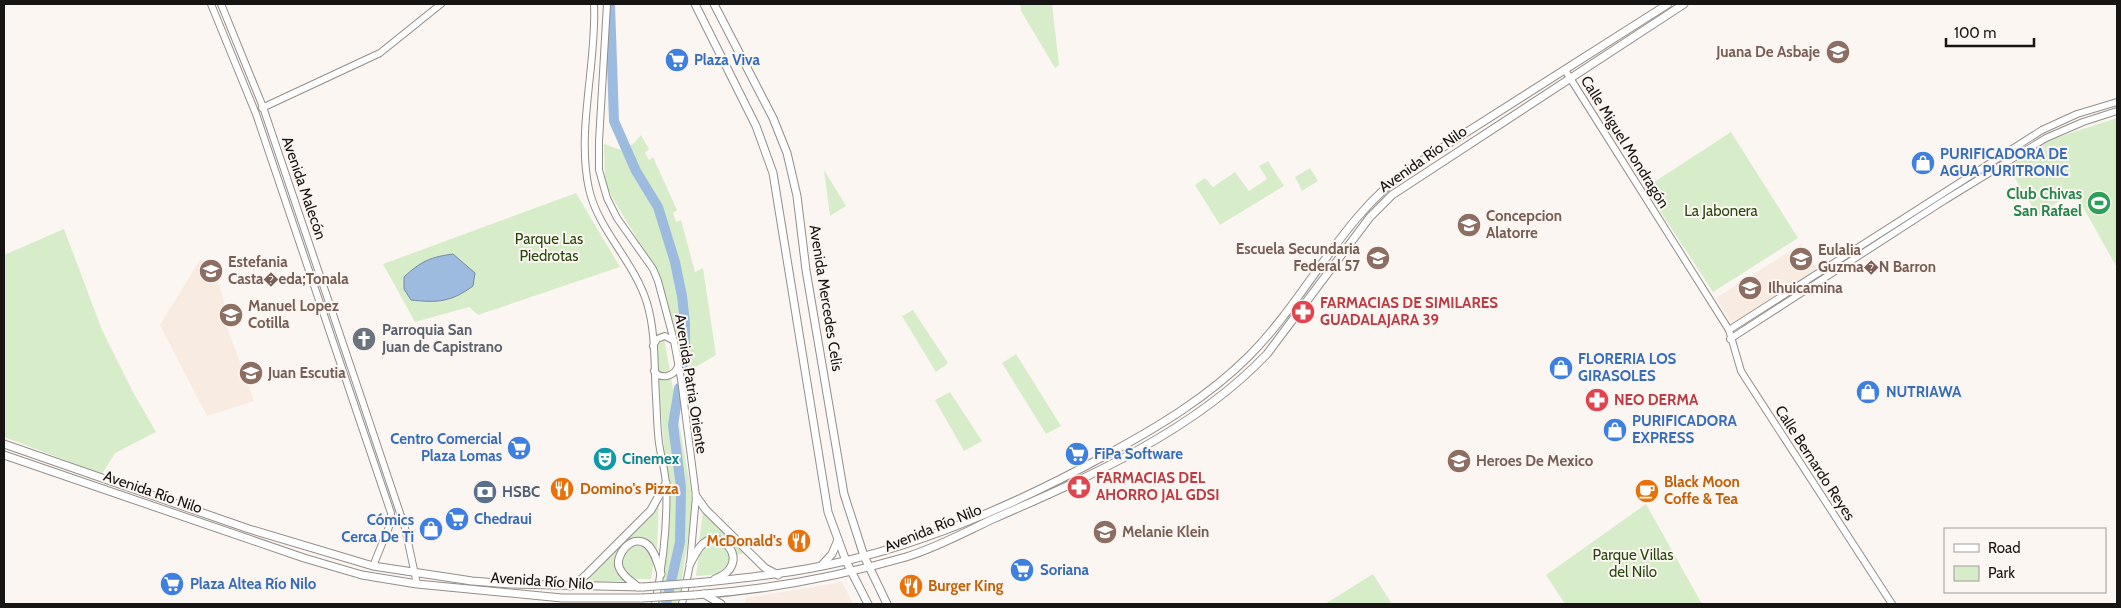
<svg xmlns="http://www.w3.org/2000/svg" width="2121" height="608" font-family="Cabin,sans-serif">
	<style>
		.built { fill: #f8ebe1 }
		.green { fill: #d7edca }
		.water { fill: #9dbbdf; stroke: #7589a2 }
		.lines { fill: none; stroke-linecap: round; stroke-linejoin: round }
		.river { stroke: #9dbbdf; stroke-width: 10 }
		.tertiary-casing { stroke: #948e8a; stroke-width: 8 }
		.secondary-casing { stroke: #948e8a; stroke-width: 9 }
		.tertiary { stroke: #fff; stroke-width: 6 }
		.secondary { stroke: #fff; stroke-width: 7 }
		.secondary-bridge-casing { stroke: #948e8a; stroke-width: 9; stroke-linecap: butt }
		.secondary-bridge { stroke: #fff; stroke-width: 7 }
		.labels { text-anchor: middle; stroke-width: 4; stroke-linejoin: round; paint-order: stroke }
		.education-label { font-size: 15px; font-weight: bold; fill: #785e54; stroke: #fcf6f2; text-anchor: start }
		.shop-label { font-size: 15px; font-weight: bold; fill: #366cbe; stroke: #fcf6f2; text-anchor: start }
		.street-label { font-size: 15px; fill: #171513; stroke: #fcf6f2 }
		.leisure-label { font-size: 15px; font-weight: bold; fill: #27864d; stroke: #fcf6f2; text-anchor: end }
		.park-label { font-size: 15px; fill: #27470d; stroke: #fcf6f2 }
		.health-label { font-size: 15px; font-weight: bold; fill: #be3a42; stroke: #fcf6f2; text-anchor: start }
		.worship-label { font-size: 15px; font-weight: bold; fill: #5b616d; stroke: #fcf6f2; text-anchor: start }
		.culture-label { font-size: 15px; font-weight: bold; fill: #0d838f; stroke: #fcf6f2; text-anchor: start }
		.food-label { font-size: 15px; font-weight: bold; fill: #c56008; stroke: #fcf6f2; text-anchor: start }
		.service-label { font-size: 15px; font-weight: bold; fill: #4e5e75; stroke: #fcf6f2; text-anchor: start }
	</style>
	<rect width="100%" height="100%" fill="#fcf6f2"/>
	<!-- built -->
	<g class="built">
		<polygon points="1801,244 1818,271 1733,326 1716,298"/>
		<polygon points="200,260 211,263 219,283 227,314 223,316 254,401 207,416 160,325"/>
		<polygon points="842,582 853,604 745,604 746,598"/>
	</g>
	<!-- green -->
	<g class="green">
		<polygon points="1020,4 1052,4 1059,65 1055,68 1021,11"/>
		<polygon points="2117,118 2117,266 2116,266 2074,191 2038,216 2008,167 2052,139"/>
		<polygon points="1731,132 1798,238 1713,292 1645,188"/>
		<polygon points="641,135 649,149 645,153 649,160 653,157 677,210 673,213 676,222 681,220 695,272 703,268 716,355 684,374 673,322 657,272 609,192 605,181 604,144 621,150 633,144"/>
		<polygon points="1268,161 1284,186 1220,225 1195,185 1205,178 1213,187 1235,172 1249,191 1267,179 1259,166"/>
		<polygon points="1310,168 1318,181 1302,191 1295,177"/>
		<polygon points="824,170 846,206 830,216"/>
		<polygon points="576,193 620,267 478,315 469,307 415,322 383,264"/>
		<polygon points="64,229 102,330 133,392 156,432 115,453 102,474 4,437 4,255"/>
		<polygon points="913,310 948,363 936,372 902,316"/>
		<polygon points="663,332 691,491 692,513 678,604 656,604 663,577 666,472 655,334"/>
		<polygon points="1016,354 1061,426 1046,434 1002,363"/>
		<polygon points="950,392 982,441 964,451 935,400"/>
		<path d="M659,501L657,549C637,523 609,548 617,574L625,581L583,583L651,513Z"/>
		<polygon points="1646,504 1702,604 1565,604 1546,575"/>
		<path d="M703,511L708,517L744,553L736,555C730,537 714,533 699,543Z"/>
		<path d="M640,545C656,552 654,564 651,579H635L623,567C622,555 628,546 640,545Z"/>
		<path d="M709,545C720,544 727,548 730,559C726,576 711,575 696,576L699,555Z"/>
		<polygon points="1373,574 1392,604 1325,604"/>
	</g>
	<!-- water -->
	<path class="water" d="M453,254L475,273L473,286C451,302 438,303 411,300L404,289V277C421,261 431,257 453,254Z"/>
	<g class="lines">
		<!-- river -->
		<g class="river">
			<polyline points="610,4 614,121 636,171 658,207 675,262 682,296 685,323 685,350 682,368"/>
			<polyline points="666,604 680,542 681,487 673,425 679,388"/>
		</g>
		<!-- tertiary casing -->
		<g class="tertiary-casing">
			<g id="tertiary">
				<polyline points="211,4 256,114 391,513 391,522 373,566"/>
				<polyline points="221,4 263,107 363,403 405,528 417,584"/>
				<path d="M594,4C597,63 576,131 589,189C598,230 634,261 647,303C656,333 654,367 656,397C657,412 657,428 659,443C661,457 665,470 666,484C668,525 663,564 655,604"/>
				<polyline points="607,4 599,141 599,170 607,198 617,218 653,269 658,281 674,341 681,379 696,496 690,564 682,604"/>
				<polyline points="1565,70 1729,330 1741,371 1746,379 1892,604"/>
				<polyline points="262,108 380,53 441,4"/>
				<polyline points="1729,330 2042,130 2077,114 2117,102"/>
				<polyline points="1730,339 1945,200 2046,138 2083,122 2117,111"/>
				<polyline points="653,346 657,339 665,336 674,341"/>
				<path d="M654,371C661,380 674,377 678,366"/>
			</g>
		</g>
		<!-- secondary casing -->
		<g class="secondary-casing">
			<g id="secondary">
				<polyline points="695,4 756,126 773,173 828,512 846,561 868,604"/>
				<polyline points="714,4 773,118 787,153 797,196 806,270 844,494 864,556 887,604"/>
				<polyline points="4,444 249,529 373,566 472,581 511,584 643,587"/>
				<polyline points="4,455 304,558 362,575 417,584 562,598 642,598"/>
				<polyline points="696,496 706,510 765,568 778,575"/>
				<path d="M690,564C693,558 696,552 700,547C721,522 754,565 715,579"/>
				<polyline points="821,566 832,554 838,540"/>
				<path d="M695,583C746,578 795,573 845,561C934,540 1028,498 1108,454C1158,427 1208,397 1249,356C1308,297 1342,215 1412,167L1668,4"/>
				<polyline points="570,586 578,582 587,574 651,510 666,483"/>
				<path d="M638,587C632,582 622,576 619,567C615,555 631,535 645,543C654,548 658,564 661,574"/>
				<polyline points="704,594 721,604"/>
				<path d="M694,595C765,590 837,577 906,557C936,548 965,532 993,519C1089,477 1194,431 1267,354L1370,217L1392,195L1684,4"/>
			</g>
		</g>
		<!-- tertiary -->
		<use href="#tertiary" class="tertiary"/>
		<!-- secondary -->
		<use href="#secondary" class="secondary"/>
		<!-- secondary-bridge casing -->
		<g class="secondary-bridge-casing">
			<g id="secondary-bridge">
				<polyline points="643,587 695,583"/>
				<polyline points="642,598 694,595"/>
			</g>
		</g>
		<!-- secondary-bridge -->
		<use href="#secondary-bridge" class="secondary-bridge"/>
	</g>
	<!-- icons -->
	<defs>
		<g id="school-disc" transform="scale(1.25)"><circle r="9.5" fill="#8d6e63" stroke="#fcf6f2"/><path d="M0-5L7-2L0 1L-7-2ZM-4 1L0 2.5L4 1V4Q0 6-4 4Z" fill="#fff"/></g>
		<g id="supermarket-disc" transform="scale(1.25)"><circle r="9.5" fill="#3f7fe0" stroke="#fcf6f2"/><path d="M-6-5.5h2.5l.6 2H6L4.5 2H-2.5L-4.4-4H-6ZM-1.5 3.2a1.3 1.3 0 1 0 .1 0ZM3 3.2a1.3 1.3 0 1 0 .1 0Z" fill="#fff"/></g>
		<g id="shop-disc" transform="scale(1.25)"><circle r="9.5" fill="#3f7fe0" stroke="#fcf6f2"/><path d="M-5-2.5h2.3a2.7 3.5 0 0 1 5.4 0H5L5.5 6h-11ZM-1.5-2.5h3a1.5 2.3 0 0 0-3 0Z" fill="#fff"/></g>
		<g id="stadium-disc" transform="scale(1.25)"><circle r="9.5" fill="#2e9e5b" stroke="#fcf6f2"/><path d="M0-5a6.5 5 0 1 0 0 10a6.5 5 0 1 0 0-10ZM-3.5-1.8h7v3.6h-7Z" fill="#fff"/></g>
		<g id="pharmacy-disc" transform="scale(1.25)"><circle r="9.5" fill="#e0444e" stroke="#fcf6f2"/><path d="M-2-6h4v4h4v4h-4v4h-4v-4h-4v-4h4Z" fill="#fff"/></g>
		<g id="church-disc" transform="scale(1.25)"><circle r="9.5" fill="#6b7280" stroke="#fcf6f2"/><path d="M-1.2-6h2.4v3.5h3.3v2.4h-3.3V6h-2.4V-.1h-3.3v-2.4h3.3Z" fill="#fff"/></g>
		<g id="theatre-disc" transform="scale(1.25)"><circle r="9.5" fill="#0f9aa8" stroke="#fcf6f2"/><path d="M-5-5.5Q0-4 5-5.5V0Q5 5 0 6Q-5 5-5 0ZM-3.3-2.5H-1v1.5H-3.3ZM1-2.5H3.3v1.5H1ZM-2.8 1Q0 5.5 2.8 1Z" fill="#fff"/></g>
		<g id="restaurant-disc" transform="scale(1.25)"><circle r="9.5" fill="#e8710a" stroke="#fcf6f2"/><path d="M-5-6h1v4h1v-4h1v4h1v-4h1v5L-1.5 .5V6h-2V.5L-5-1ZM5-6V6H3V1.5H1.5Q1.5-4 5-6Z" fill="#fff"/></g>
		<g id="cafe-disc" transform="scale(1.25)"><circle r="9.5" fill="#e8710a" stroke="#fcf6f2"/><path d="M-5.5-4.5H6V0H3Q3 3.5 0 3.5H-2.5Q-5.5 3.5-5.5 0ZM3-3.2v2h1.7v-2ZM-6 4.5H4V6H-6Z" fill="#fff"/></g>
		<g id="bank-disc" transform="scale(1.25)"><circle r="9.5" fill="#5c6f8a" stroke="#fcf6f2"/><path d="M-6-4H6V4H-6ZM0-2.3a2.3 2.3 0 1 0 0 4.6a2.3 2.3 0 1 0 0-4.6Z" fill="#fff"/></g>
	</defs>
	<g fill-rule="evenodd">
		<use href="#school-disc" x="1838" y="52"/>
		<use href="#supermarket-disc" x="677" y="60"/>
		<use href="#shop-disc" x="1923" y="163"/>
		<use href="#stadium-disc" x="2099" y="203"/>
		<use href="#school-disc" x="1469" y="225"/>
		<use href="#school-disc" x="1378" y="258"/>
		<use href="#school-disc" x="1801" y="259"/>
		<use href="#school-disc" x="211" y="271"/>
		<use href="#school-disc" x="1750" y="288"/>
		<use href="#pharmacy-disc" x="1303" y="312"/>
		<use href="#school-disc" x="231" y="315"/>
		<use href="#church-disc" x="364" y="339"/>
		<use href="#shop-disc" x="1561" y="368"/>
		<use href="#school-disc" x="251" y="373"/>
		<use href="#shop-disc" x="1868" y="392"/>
		<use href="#pharmacy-disc" x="1597" y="400"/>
		<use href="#shop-disc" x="1615" y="430"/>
		<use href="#supermarket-disc" x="519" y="448"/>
		<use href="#supermarket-disc" x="1077" y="454"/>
		<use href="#theatre-disc" x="605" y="459"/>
		<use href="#school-disc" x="1459" y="461"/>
		<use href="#pharmacy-disc" x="1079" y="487"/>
		<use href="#restaurant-disc" x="562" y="489"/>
		<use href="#cafe-disc" x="1647" y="491"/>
		<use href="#bank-disc" x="485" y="492"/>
		<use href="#supermarket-disc" x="457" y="519"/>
		<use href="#shop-disc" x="431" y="529"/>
		<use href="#school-disc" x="1105" y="532"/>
		<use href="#restaurant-disc" x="799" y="541"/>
		<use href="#supermarket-disc" x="1022" y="570"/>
		<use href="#supermarket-disc" x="172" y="584"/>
		<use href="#restaurant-disc" x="911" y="586"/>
	</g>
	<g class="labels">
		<!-- education labels -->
		<g class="education-label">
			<text x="1820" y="57" text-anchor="end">Juana De Asbaje</text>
			<text x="1486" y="221">Concepcion<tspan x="1486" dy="17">Alatorre</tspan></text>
			<text x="1360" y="254" text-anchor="end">Escuela Secundaria<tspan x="1360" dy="17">Federal 57</tspan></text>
			<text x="1818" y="255">Eulalia<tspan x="1818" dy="17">Guzma�N Barron</tspan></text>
			<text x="228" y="267">Estefania<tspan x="228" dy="17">Casta�eda;Tonala</tspan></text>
			<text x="1768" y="293">Ilhuicamina</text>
			<text x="248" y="311">Manuel Lopez<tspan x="248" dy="17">Cotilla</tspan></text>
			<text x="268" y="378">Juan Escutia</text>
			<text x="1476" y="466">Heroes De Mexico</text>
			<text x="1122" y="537">Melanie Klein</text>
		</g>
		<!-- shop labels -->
		<g class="shop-label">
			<text x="694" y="65">Plaza Viva</text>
			<text x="1940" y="159">PURIFICADORA DE<tspan x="1940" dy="17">AGUA PURITRONIC</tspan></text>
			<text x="1578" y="364">FLORERIA LOS<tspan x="1578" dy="17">GIRASOLES</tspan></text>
			<text x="1886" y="397">NUTRIAWA</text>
			<text x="1632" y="426">PURIFICADORA<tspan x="1632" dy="17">EXPRESS</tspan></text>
			<text x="502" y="444" text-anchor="end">Centro Comercial<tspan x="502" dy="17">Plaza Lomas</tspan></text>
			<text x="1094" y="459">FiPa Software</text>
			<text x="474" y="524">Chedraui</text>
			<text x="414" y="525" text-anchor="end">Cómics<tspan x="414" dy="17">Cerca De Ti</tspan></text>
			<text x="1040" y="575">Soriana</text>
			<text x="190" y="589">Plaza Altea Río Nilo</text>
		</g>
		<!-- street labels -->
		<g class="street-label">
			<text transform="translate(1625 142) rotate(58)" y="5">Calle Miguel Mondragón</text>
			<text transform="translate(1423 159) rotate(-35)" y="5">Avenida Río Nilo</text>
			<text transform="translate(304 188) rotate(71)" y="5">Avenida Malecón</text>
			<text transform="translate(826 298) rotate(81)" y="5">Avenida Mercedes Celis</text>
			<text transform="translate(691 384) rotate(81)" y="5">Avenida Patria Oriente</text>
			<text transform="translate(1815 463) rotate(57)" y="5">Calle Bernardo Reyes</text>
			<text transform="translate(153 492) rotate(19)" y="5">Avenida Río Nilo</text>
			<text transform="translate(933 528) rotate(-22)" y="5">Avenida Río Nilo</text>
			<text transform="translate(542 581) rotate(4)" y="5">Avenida Río Nilo</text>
		</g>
		<!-- leisure labels -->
		<g class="leisure-label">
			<text x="2082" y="199">Club Chivas<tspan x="2082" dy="17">San Rafael</tspan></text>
		</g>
		<!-- park labels -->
		<g class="park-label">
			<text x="1721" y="216">La Jabonera</text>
			<text x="549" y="244">Parque Las<tspan x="549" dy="17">Piedrotas</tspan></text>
			<text x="1633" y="560">Parque Villas<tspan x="1633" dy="17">del Nilo</tspan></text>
		</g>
		<!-- health labels -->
		<g class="health-label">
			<text x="1320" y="308">FARMACIAS DE SIMILARES<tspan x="1320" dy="17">GUADALAJARA 39</tspan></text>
			<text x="1614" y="405">NEO DERMA</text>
			<text x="1096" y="483">FARMACIAS DEL<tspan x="1096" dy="17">AHORRO JAL GDSI</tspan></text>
		</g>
		<!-- worship labels -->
		<g class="worship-label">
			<text x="382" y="335">Parroquia San<tspan x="382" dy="17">Juan de Capistrano</tspan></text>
		</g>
		<!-- culture labels -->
		<g class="culture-label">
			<text x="622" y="464">Cinemex</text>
		</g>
		<!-- food labels -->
		<g class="food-label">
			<text x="1664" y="487">Black Moon<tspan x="1664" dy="17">Coffe &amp; Tea</tspan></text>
			<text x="580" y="494">Domino's Pizza</text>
			<text x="782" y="546" text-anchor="end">McDonald's</text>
			<text x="928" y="591">Burger King</text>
		</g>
		<!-- service labels -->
		<g class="service-label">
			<text x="502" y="497">HSBC</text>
		</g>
	</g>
	<!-- border -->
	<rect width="2121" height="608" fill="none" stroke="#171513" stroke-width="10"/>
	<!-- legend -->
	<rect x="1944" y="528" width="162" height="65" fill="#fcf6f2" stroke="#a09c99"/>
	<rect x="1954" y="544" width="25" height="8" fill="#ffffff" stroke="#a09c99"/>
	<text x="1988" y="553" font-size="15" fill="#171513">Road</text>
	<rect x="1954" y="566" width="25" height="15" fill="#d7edca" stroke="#a09c99"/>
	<text x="1988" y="578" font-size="15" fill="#171513">Park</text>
	<!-- scale -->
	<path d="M1946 38v8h88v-8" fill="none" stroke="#171513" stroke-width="2.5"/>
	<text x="1954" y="38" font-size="15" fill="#171513" stroke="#fcf6f2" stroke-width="4" paint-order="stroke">100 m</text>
</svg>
